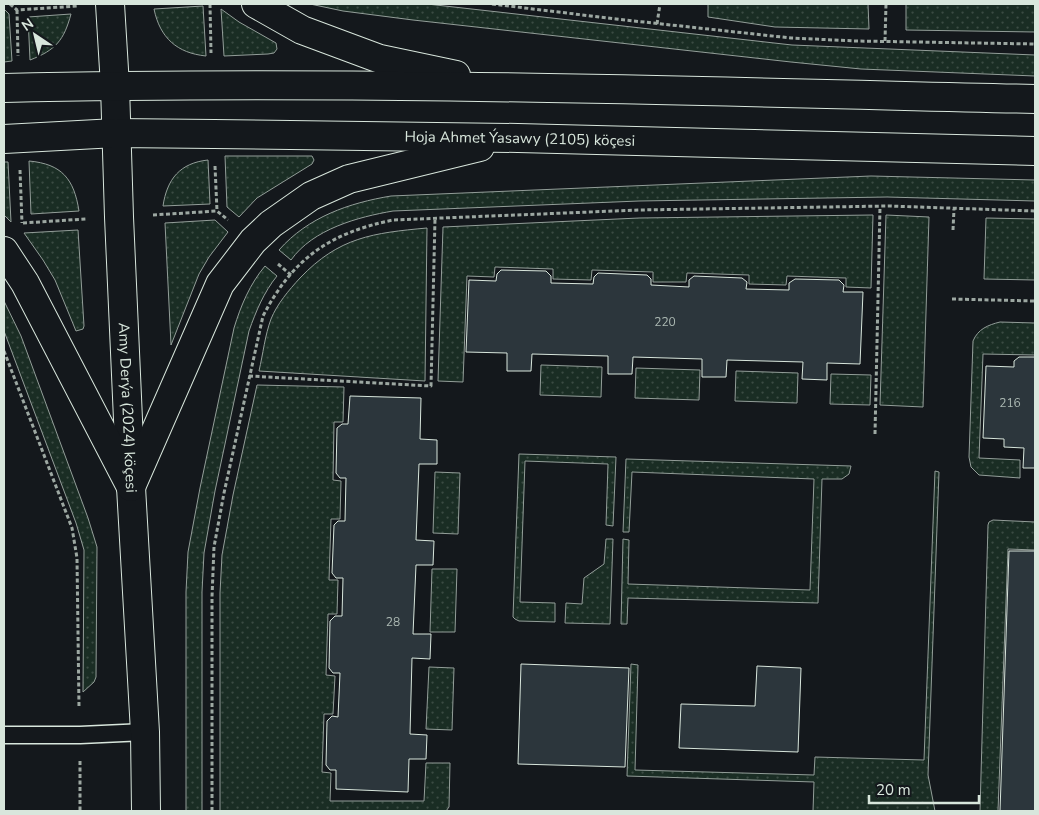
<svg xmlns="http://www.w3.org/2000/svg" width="1039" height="815" font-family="'Nunito Sans',sans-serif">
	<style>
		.grass { fill: url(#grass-dots); stroke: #939e99 }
		.building { fill: #2c363c; stroke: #d8e6dc }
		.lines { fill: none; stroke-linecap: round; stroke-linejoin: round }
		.service-casing { stroke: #d8e6dc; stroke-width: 19 }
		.minor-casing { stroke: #d8e6dc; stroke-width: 30 }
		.secondary-casing { stroke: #d8e6dc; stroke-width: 30 }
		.path { stroke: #9da8a2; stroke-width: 3; stroke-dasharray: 4 2.5; stroke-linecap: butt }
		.service { stroke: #14181c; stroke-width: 16 }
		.minor { stroke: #14181c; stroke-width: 28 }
		.secondary { stroke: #14181c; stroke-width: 28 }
		.labels { text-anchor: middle; stroke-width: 4; stroke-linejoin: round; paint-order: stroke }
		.number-label { font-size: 12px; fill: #adbab4 }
		.street-label { font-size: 15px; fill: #d8e6dc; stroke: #14181c }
	</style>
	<defs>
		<pattern id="grass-dots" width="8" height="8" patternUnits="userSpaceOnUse" patternTransform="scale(1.25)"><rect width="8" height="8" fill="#1a2d24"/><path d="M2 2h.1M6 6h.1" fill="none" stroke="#3b4b43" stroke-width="1.8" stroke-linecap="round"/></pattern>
	</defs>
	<rect width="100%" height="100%" fill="#14181c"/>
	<!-- grass -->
	<g class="grass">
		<polygon points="310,4 427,4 792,45 1035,55 1035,76 861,69 791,62 413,20 343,11"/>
		<polygon points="708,4 868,4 869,29 775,27 708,17"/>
		<polygon points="906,4 1035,4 1035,32 906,30"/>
		<path d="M203,6L206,56C177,53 160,38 154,9Z"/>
		<polygon points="4,9 9,14 12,61 4,62"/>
		<polygon points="221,9 239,22 276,43 277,49 274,53 268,54 224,56"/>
		<path d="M71,14C64,40 56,50 30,60L28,17Z"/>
		<polygon points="225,156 312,156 314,160 312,164 257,198 239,217 227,207"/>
		<path d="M208,160L210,204L163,206C167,179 180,163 208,160Z"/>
		<path d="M29,161C62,164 74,179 79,211L31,214Z"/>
		<polygon points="4,162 8,162 11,222 4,215"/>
		<path d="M871,176L1035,180V201L887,197L639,201L393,211C358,217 313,229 291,260L279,250C308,217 349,203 391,196Z"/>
		<polygon points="873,215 871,288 846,287 846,278 787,276 786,285 749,284 749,275 687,273 686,282 653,282 653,272 592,270 591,280 553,279 553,269 495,267 494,277 467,276 463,382 438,381 443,227 639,218"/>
		<polygon points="886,215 929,217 923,407 880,405"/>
		<polygon points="986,218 1035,219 1035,280 984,279"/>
		<polygon points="215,220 228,232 209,257 199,274 171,345 165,223"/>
		<path d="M427,228L425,381L259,371C263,354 265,335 271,319C277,304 289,290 300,278C339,237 373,233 427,228Z"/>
		<polygon points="78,230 84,326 83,329 76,331 55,280 43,260 24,233"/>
		<path d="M265,266L277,276C264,292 256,311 249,331L215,491L204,553L202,592V811H186V592L188,552L200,488L234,328C241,305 250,284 265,266Z"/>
		<polygon points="4,301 21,336 88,518 97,547 96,677 94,682 83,692 84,550 76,523 4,331"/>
		<path d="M1000,322L1035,323V355L983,354L979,458L1020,460V478L979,475L971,467L969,457L973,341C978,329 988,325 1000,322Z"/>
		<polygon points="541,365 602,367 601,397 540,395"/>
		<polygon points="636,368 700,370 699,400 635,398"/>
		<polygon points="736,371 798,373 797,403 735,401"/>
		<polygon points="831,374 871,375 870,405 830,404"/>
		<polygon points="257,385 344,387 343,422 334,422 333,480 341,481 340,519 331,519 329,580 338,580 337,614 328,614 326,675 335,676 333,714 324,714 322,772 331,773 330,801 424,801 426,763 450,763 449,807 446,811 220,811 220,593 222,555 233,495"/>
		<polygon points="519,454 616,457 613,526 606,525 608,464 525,461 520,602 555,603 555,622 519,621 515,619 513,617"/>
		<polygon points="626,459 851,466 849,474 842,479 822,479 818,603 628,598 627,624 621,624 623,539 629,540 628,584 810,590 814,479 632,472 629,532 623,532"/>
		<polygon points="935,471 939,472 928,775 935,811 813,811 814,782 627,776 631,664 638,665 635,770 814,775 815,757 924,760"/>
		<polygon points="435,472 460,473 458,534 433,533"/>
		<polygon points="993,520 1035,522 1035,550 1008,549 998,811 980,811 988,525 989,522"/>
		<polygon points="606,539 613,539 610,624 565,623 566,603 582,604 584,578 604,564"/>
		<polygon points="432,569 457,569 455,632 430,632"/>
		<polygon points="429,667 454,668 452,730 426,729"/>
	</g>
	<!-- building -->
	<g class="building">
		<polygon points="501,270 546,271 551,276 551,283 593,284 594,277 598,273 647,275 651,279 651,285 689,287 689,280 694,276 742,278 747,282 746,289 789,290 789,283 795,279 839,280 844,285 843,292 863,292 860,364 827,363 827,380 802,379 803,362 727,360 726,377 702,377 702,359 633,357 632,374 608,374 608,356 532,354 531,371 507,371 507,353 466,352 469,280 496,281 497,274"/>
		<polygon points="1019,357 1035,357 1035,468 1023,468 1024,448 1004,447 1004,439 983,438 986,366 1014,367 1014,361"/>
		<polygon points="350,396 421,398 420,439 437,440 437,464 419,464 416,540 434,541 433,565 416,565 413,634 431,634 430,659 412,658 410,734 427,735 426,759 409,759 408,792 336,789 336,770 330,770 326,765 327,721 332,716 338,717 340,673 333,673 329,668 330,621 335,616 342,616 343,578 336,578 332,573 334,525 338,521 345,521 346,478 340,478 336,473 337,428 342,424 348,424"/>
		<polygon points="1009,551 1035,551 1035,811 1000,811"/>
		<polygon points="521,664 629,668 625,767 518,764"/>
		<polygon points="757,666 801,668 798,752 679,748 681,704 755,706"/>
	</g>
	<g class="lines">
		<!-- service casing -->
		<g class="service-casing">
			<polyline id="service" points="4,735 80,735 145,732"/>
		</g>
		<!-- minor casing -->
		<g class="minor-casing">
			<g id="minor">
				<path id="s1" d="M110,4L115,86L119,217L131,487L145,732L146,811"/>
			</g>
		</g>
		<!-- secondary casing -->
		<g class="secondary-casing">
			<g id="secondary">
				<polyline points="256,4 302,30 380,59 456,75"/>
				<path d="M4,88C348,80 692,91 1035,99"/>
				<path id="s2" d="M4,139L116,133L214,134L518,138L1035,151"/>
				<polyline points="4,251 25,283 131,487"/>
				<polyline points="131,487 220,284 253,241 271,224 311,196 349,179 480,147"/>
			</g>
		</g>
		<!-- path -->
		<g class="path">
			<polyline points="10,4 17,10 77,6"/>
			<polyline points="210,4 211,53"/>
			<polyline points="492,4 616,19 791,38 856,41 1035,44"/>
			<polyline points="17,10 18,56"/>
			<polyline points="657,24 660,4"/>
			<polyline points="885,41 886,4"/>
			<polyline points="215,166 217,211"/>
			<polyline points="20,170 22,223"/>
			<polyline points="153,215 217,211 228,220"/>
			<polyline points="23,223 86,219"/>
			<polyline points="953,230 954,209"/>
			<polyline points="278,264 291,275"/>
			<polyline points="952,299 1035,301"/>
			<polyline points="4,351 72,528 77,558 79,707"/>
			<polyline points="249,376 431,386 435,219"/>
			<polyline points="875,434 880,207"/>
			<polyline points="80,761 80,811"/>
			<path d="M212,811V597L214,547L224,493L263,316C293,258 330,233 393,220L639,210L889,206L1035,211"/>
		</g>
		<!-- service -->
		<use href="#service" class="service"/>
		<!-- minor -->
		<use href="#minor" class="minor"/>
		<!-- secondary -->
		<use href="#secondary" class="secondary"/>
	</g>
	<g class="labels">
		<!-- number labels -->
		<g class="number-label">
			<text x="665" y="326">220</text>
			<text x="1010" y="407">216</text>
			<text x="393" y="626">28</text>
		</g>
		<!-- street labels -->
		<g class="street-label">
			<text dy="5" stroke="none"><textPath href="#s2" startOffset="516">Hoja Ahmet Ýasawy (2105) köçesi</textPath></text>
			<text dy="5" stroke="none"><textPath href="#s1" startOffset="404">Amy Derýa (2024) köçesi</textPath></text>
		</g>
	</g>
	<!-- border -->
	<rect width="1039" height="815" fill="none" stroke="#d8e6dc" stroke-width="10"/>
	<!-- north arrow -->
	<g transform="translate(35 35) rotate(325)" stroke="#14181c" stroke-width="4" paint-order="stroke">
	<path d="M0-4L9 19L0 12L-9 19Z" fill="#d8e6dc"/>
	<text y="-8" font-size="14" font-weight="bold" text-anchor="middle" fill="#d8e6dc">N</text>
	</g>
	<!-- scale -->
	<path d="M869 795v8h110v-8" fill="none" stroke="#d8e6dc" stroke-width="2.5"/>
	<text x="876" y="795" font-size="15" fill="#d8e6dc" stroke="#14181c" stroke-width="4" paint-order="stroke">20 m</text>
</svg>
